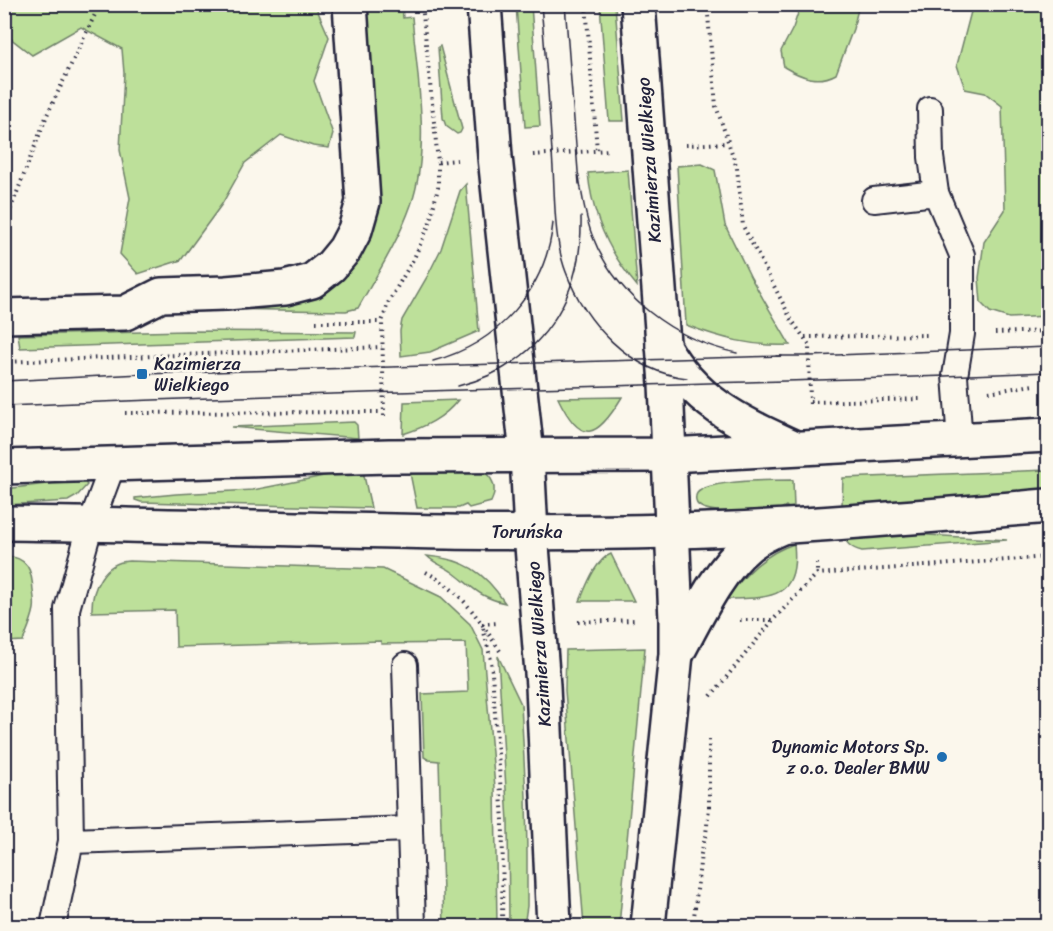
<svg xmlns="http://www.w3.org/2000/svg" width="1053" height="931" font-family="Sriracha,sans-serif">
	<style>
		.green { fill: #bde09a; stroke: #70816a; stroke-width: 1.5 }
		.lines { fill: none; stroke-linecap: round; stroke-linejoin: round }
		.lane-casing { stroke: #22223b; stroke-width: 28 }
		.street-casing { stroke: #22223b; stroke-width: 38 }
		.secondary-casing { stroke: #22223b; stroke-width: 38 }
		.path { stroke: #22223b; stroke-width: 4; stroke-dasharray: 1.5 4.5; stroke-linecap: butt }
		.lane { stroke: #fbf7ec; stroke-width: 24 }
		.street { stroke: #fbf7ec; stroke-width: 33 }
		.secondary { stroke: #fbf7ec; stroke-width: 33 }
		.tram { stroke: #22223b; stroke-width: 1.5 }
		.poi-dot { fill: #1f6fb2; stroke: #fbf7ec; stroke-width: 2 }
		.labels { text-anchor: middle; stroke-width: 5; stroke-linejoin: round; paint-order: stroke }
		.street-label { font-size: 18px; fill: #22223b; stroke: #fbf7ec }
		.poi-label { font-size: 18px; fill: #22223b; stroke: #fbf7ec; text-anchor: start }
	</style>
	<rect width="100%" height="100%" fill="#fbf7ec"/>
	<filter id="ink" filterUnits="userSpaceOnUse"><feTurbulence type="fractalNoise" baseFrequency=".0167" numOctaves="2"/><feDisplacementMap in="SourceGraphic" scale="12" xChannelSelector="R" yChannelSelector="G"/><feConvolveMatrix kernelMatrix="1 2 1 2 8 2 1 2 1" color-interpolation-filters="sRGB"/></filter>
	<g filter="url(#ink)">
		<!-- green -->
		<g class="green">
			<path d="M801,4L859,5L853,29L836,74C818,84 801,77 784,67L781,51L793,28Z"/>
			<polygon points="973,4 1048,5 1048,316 1009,318 990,312 981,303 979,278 984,242 1005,210 1002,106 985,93 965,89 957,65"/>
			<polygon points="4,5 315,5 329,37 314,81 333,134 329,148 313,146 281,135 245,163 222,204 181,260 138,274 120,254 130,198 120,150 124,73 122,49 81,27 32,55 5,34"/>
			<path d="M363,5H402L403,18L412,17C417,75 431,149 411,205C398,242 377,274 358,308L346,311L155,308L334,282L352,267L363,248Z"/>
			<polygon points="516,5 531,5 540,126 525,127"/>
			<polygon points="600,5 615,5 624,121 609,121"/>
			<polygon points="440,46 462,129 460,133 457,134 446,126 443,118 438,47"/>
			<path d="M702,164L715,170L725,225L751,278L790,345C753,347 720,338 686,325L677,166Z"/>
			<path d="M628,170L637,286C610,254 592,215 588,173Z"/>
			<polygon points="466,184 479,331 430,352 401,356 400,331 402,320 427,277 441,249 460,191"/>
			<polygon points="186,331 356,332 355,337 20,348 18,335"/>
			<path d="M622,397C597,439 581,446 558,398Z"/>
			<path d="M458,400C444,418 425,427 403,434L404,402Z"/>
			<polygon points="354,422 357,425 358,438 231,427"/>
			<path d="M409,468L479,470C493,475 498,488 491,502L469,508L466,505L459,508H417Z"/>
			<polygon points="1048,470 1048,490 842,505 843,478"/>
			<polygon points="363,471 371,508 141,502 135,500 135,498 176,494 253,490 334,474"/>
			<path d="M793,480L794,508L789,509L786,506L779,510C764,510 699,518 696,501C695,496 697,492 701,490C716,480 774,480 793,480Z"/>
			<polygon points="72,481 84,481 87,485 77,496 68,501 5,505 5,489"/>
			<path d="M881,532L1007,540L862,551C853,549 845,544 844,534Z"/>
			<path d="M794,544C800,600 770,598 726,599C744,575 765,553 794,544Z"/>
			<path d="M611,554L634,601H580C586,587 595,560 611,554Z"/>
			<path d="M5,556C28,557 32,570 33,591C34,597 35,604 34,609C32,620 27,631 23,641L5,642Z"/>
			<path d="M427,556C464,559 484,571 505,603C478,597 472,586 451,571C443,566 434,563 427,556Z"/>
			<path d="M129,561L383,569L441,597L470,624L483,650L495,787L497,926H444L439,761L429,760L424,757L422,694L468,692L466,643L381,644V641L176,647L175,610L92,612C91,589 104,562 129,561Z"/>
			<polygon points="645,648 619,926 584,926 565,690 566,650"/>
			<polygon points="498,656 521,704 526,797 527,853 527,906 524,926 509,926 508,822"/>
		</g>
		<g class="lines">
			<!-- lane casing -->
			<g class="lane-casing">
				<g id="lane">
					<polyline points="930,109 931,157 936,193"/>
					<polyline points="874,200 936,193 962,255 962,334 955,376 960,441"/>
					<polyline points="113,464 91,523 67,609 71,841 410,829 405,665"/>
					<polyline points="410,829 413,926"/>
					<polyline points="53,926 71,841"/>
				</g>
			</g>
			<!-- street casing -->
			<g class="street-casing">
				<polyline id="street" points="4,316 125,313 161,295 226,293 285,288 312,281 331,266 345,249 355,230 363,202 350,4"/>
			</g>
			<!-- secondary casing -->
			<g class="secondary-casing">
				<g id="secondary">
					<polyline points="484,4 495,157 527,455 531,533 543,686 554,926"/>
					<polyline points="638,4 666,384 676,620 676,654 648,926"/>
					<path d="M663,346C694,401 737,421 791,446"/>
					<polyline points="4,467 389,456 669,455 1048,435"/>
					<path d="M4,523C227,525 449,537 671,531C797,528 923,516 1048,506"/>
					<path d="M677,653C696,618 718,570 749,545C759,537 770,532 782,527"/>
				</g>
			</g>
			<!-- path -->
			<g class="path">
				<polyline points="586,4 597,151"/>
				<polyline points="707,4 716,106 737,168 743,226 791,319 809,345 810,408"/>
				<polyline points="686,145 727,143"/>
				<polyline points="533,155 609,150"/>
				<polyline points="438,162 457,160"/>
				<polyline points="4,226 47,115 100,4"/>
				<polyline points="316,322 382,322"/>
				<polyline points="995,333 1048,331"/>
				<polyline points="805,337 927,335"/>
				<polyline points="4,362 382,347"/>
				<polyline points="989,392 1033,385"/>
				<polyline points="810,402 922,399"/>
				<polyline points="125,413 383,412"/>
				<polyline points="384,416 382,322 388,303 414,258 429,225 438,188 438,162 422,4"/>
				<polyline points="817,563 817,574"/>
				<path d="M426,572C462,591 478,618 500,651"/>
				<polyline points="740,620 773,620 817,574 1048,557"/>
				<polyline points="578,622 636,620"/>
				<polyline points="482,624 498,623"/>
				<polyline points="483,628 491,660 503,820 502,926"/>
				<polyline points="711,696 773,620"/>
				<polyline points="693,926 701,854 706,834 709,808 709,740"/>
			</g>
			<!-- lane -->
			<use href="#lane" class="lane"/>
			<!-- street -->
			<use href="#street" class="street"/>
			<!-- secondary -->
			<use href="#secondary" class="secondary"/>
			<!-- tram -->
			<g class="tram">
				<path d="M541,4C546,59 550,114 553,168C555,202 554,241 566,272C585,323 630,372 687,378"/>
				<polyline points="565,4 579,184"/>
				<path d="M579,176C582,196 585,216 592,235C615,296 674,340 737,353"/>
				<polyline points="776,356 810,356 1048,347"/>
				<path d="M433,361C497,344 546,291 553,223"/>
				<polyline points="4,381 142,374 782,356"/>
				<path d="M458,386C540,366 583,298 581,217"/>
				<path d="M4,406C352,390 701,386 1048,372"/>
			</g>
		</g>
	</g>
	<!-- markers -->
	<g class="poi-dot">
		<rect x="136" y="368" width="12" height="12" rx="3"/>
		<circle cx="942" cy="757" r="6"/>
	</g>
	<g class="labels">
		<!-- street labels -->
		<g class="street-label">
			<text transform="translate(649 160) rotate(-94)" y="6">Kazimierza Wielkiego</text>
			<text x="527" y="538">Toruńska</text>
			<text transform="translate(539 644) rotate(-94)" y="6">Kazimierza Wielkiego</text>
		</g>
		<!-- poi labels -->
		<g class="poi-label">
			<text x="154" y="370">Kazimierza<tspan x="154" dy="21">Wielkiego</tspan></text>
			<text x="930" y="753" text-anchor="end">Dynamic Motors Sp.<tspan x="930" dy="21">z o.o. Dealer BMW</tspan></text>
		</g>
	</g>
	<!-- margin -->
	<rect width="1053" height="931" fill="none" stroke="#fbf7ec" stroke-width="24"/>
	<rect x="12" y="12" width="1029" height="907" fill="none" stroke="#22223b" stroke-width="2" filter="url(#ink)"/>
</svg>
